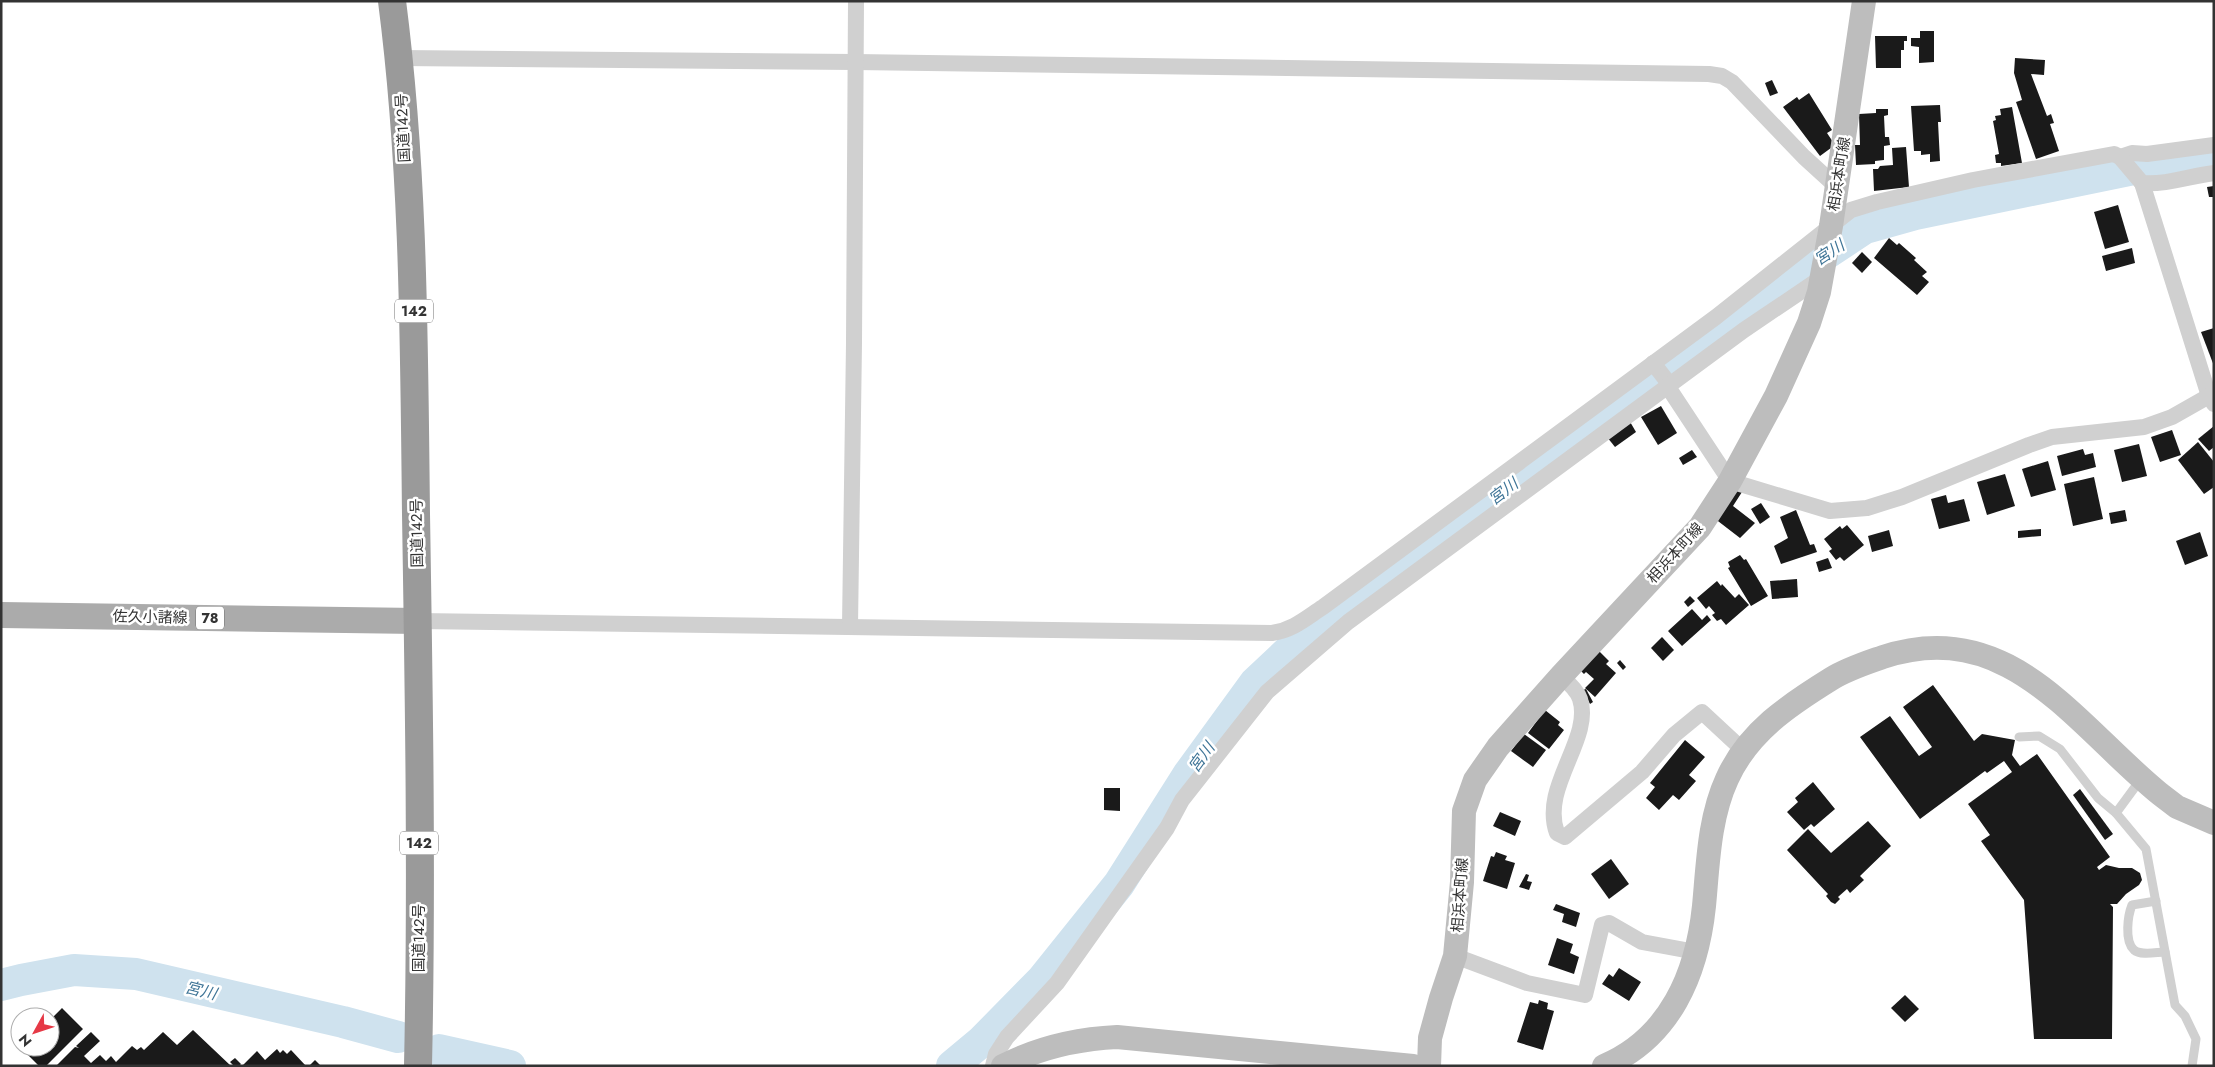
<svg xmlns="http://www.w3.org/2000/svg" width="2215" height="1067" font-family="Jost,'Noto Sans JP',sans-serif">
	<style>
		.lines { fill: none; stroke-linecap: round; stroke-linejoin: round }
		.river { stroke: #cfe2ee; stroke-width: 32 }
		.building { fill: #1a1a1a }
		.lane { stroke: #d0d0d0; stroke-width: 9 }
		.street { stroke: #d0d0d0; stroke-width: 16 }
		.secondary { stroke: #bdbdbd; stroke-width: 24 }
		.primary { stroke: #ababab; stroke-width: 26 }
		.highway { stroke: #9a9a9a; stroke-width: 28 }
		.labels { text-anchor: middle; stroke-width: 5; stroke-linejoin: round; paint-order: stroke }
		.shield { fill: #fff; stroke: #707070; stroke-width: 1 }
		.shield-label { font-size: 14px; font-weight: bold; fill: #333 }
		.street-label { font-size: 15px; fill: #333; stroke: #fff }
		.water-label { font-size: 16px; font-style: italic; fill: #3f7597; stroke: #fff }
	</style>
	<rect width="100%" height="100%" fill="#fff"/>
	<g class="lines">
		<!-- river -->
		<g class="river">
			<polyline points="1,985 21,980 74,970 136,974 343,1022 398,1037"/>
			<polyline points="439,1050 510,1066"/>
			<polyline points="952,1066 982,1041 1042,980 1119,884 1188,775 1255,683 1290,650 1400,566 1667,372 1794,275 1865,228 1915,214 2158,164 2184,165 2214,161"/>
		</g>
	</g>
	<!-- building -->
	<g class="building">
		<polygon points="1920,31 1934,31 1934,62 1919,63 1919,47 1911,46 1911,38 1920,38"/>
		<polygon points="1875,36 1907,36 1907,41 1904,41 1904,50 1901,50 1901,68 1876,68"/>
		<polygon points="2015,58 2045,60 2044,75 2031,74 2047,116 2051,114 2054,123 2050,124 2059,151 2036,159 2016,102 2022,100 2014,73"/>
		<polygon points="1772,80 1778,93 1770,96 1765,83"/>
		<polygon points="1809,93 1832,130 1827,133 1835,145 1820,156 1783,107 1797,97 1799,100"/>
		<polygon points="1940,105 1941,122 1938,122 1940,161 1930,162 1930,154 1921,155 1921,151 1914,151 1911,106"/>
		<polygon points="2012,107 2022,163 2001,166 2001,163 1996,163 1995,155 1999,154 1993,121 1996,120 1995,116 2001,115 2000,109"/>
		<polygon points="1876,109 1888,109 1888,115 1884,116 1885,137 1889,137 1890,145 1884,146 1884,160 1875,161 1875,164 1856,165 1855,145 1860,145 1859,114 1876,113"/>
		<polygon points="1906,147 1909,187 1874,191 1873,169 1878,169 1880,166 1893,165 1892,148"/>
		<polygon points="2214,186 2214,197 2209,197 2207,187"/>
		<polygon points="2118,205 2129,242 2105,249 2094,212"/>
		<polygon points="1889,238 1897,245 1899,243 1916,258 1914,260 1927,272 1922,276 1929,282 1917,295 1874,258"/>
		<polygon points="2132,248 2135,263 2106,271 2102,256"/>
		<polygon points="1862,252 1872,262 1862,273 1852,263"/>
		<polygon points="2214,328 2214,366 2201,332"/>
		<polygon points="1661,406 1677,433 1658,445 1641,417"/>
		<polygon points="1629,420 1636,432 1615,447 1607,437"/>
		<polygon points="2214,426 2214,447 2209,451 2198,439"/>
		<polygon points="2172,430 2181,455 2160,462 2151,437"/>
		<polygon points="2198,442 2214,462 2214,487 2204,494 2178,460"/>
		<polygon points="2139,444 2147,476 2122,482 2114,450"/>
		<polygon points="2083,449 2085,455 2093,453 2096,467 2062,476 2057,456"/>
		<polygon points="1692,450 1697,457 1683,465 1679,458"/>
		<polygon points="2048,461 2056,490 2031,497 2022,469"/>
		<polygon points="2005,474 2015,506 1987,515 1977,482"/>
		<polygon points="2094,477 2103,519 2073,526 2064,484"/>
		<polygon points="1732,489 1742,492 1733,506 1755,523 1740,538 1714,518"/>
		<polygon points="1946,495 1948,503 1964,499 1970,521 1939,529 1931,499"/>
		<polygon points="1761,503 1770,517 1760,524 1751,509"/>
		<polygon points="1796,510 1810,545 1814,544 1817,552 1781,564 1774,546 1788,538 1780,517"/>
		<polygon points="2125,510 2127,521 2111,524 2109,513"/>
		<polygon points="1847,525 1864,545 1844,561 1840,557 1836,560 1829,551 1832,549 1824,539 1840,526 1842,529"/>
		<polygon points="2041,529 2041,536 2018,538 2018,531"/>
		<polygon points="1889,530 1893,546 1872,552 1868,536"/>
		<polygon points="2200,532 2208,556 2185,565 2176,541"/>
		<polygon points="1740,555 1744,560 1746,559 1768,596 1751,606 1728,568 1730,567 1728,562"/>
		<polygon points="1828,558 1832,568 1819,572 1816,562"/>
		<polygon points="1797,579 1798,597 1772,599 1770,581"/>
		<polygon points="1717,581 1721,586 1722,584 1735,598 1739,594 1749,605 1726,625 1721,619 1717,621 1712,615 1715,613 1709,606 1706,609 1697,598"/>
		<polygon points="1690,596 1695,601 1688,607 1684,602"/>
		<polygon points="1692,609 1702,620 1707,615 1711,620 1682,646 1668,631"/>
		<polygon points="1662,637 1674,650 1663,661 1651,648"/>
		<polygon points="1599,651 1609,661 1606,664 1616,673 1595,697 1585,688 1594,679 1586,672 1584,674 1577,667"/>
		<polygon points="1620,660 1626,667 1623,670 1617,663"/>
		<polygon points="1933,685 1974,741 1982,734 2015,740 2012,755 2020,766 2037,754 2110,857 2097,867 2099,870 2106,865 2119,868 2132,868 2140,873 2142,880 2139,885 2126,894 2117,904 2110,904 2113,907 2112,1039 2034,1039 2024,900 1981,841 1990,835 1968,804 2012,772 2004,761 1987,773 1985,771 1920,819 1860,737 1890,716 1919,756 1932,747 1903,707"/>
		<polygon points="1586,689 1593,702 1590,704 1583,690"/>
		<polygon points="1545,710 1560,722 1558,725 1564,730 1549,749 1528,733"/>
		<polygon points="1524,734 1546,750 1533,767 1511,751"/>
		<polygon points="1685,740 1705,757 1689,775 1696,781 1679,800 1673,795 1659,810 1646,798 1655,787 1650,783"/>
		<polygon points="1813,782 1835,809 1814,827 1811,824 1804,830 1787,812 1798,802 1795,798"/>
		<polygon points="1104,788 1120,788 1120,811 1104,810"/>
		<polygon points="2080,789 2113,834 2105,840 2073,795"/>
		<polygon points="1500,812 1521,821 1515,836 1493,826"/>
		<polygon points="1868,821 1891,846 1860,876 1864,880 1850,893 1847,889 1838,897 1840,899 1835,904 1831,902 1826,896 1828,894 1787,850 1808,829 1831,853"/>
		<polygon points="1496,852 1507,856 1505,860 1515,863 1507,889 1483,881 1491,856 1494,857"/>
		<polygon points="1611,859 1629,884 1609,899 1591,874"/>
		<polygon points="1526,874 1529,875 1527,881 1532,882 1529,890 1519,887"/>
		<polygon points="1556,904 1580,913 1576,927 1562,922 1564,914 1553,910"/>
		<polygon points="1557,938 1573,944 1570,953 1579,957 1574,974 1548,965"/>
		<polygon points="1619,968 1641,982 1629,1001 1602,984 1609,974 1613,977"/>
		<polygon points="1905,995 1919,1009 1905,1022 1891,1008"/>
		<polygon points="1539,1000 1548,1003 1547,1009 1554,1011 1543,1050 1517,1042 1530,1002 1538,1004"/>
		<polygon points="62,1008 83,1029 46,1066 39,1066 21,1048 50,1047 50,1020"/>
		<polygon points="193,1030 231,1066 56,1066 75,1047 79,1048 76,1046 91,1032 100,1041 84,1056 91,1063 100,1055 106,1061 111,1056 116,1062 132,1046 137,1050 141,1047 144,1050 163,1032 177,1045"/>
		<polygon points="277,1049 280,1053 283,1050 287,1054 291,1050 306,1066 242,1066 257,1051 265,1060"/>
		<polygon points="235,1058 241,1064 239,1066 234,1066 230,1062"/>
		<polygon points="315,1060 321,1066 309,1066"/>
	</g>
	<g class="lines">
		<!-- lane -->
		<g class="lane">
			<polyline points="2019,737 2039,736 2060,749 2098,798 2116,813"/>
			<polyline points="2141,779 2116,813 2146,849 2175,1005 2185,1016 2196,1039 2192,1066"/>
			<path d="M2156,901L2132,905C2128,915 2124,941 2134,950C2141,956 2157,952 2165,952"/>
		</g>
		<!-- street -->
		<g class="street">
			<polyline points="399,58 855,62 1709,74 1722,76 1732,82 1804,157 1838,188"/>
			<polyline points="2120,157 2132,153 2147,154 2214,145"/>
			<polyline points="2142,183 2209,396 2214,404"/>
			<polyline points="1653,363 1667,381 1668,387 1730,481 1830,511 1867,508 1902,497 2029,445 2052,437 2144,427 2172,417 2209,396"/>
			<path d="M418,621L1272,633C1293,630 1306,618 1323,607L1716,317L1851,210L1877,202L1973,180L2114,154L2120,157L2142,183C2166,185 2190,176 2214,173"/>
			<polyline points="850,626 854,343 856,1"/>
			<path d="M1561,676C1568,682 1577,690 1580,699C1593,739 1540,787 1557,833L1565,837L1642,772L1674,735L1702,712L1744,751"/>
			<polyline points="1455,956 1527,983 1585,995 1602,925 1609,923 1642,942 1696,952"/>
			<polyline points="993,1066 996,1054 1007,1037 1057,983 1167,828 1182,800 1267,692 1348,622 1744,330 1821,278"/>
		</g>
		<!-- secondary -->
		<g class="secondary">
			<path d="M1003,1066C1040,1047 1076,1039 1117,1037L1413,1066"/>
			<polyline points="1429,1066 1430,1038 1441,998 1455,956 1462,882 1464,811 1475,780 1498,747 1561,676 1700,527 1730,481 1776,396 1809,323 1819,292 1831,226 1864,1"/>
			<path d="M1604,1066C1670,1038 1697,974 1704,906C1708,864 1709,818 1727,779C1748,732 1789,705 1831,679C1847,669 1866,663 1883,657C2009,615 2075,725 2160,794L2177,807L2214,823"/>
		</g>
		<!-- primary -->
		<polyline class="primary" points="1,615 418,621"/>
		<!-- highway -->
		<path class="highway" d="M392,1C414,171 414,343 416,514C419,698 422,882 418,1066"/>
	</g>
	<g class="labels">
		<!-- shield labels -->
		<g class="shield">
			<rect x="395" y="299.5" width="38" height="23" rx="4"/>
			<rect x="196" y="606.5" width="28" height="23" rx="4"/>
			<rect x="400" y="831.5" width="38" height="23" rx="4"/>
		</g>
		<g class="shield-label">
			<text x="414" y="316">142</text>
			<text x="210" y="623">78</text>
			<text x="419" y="848">142</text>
		</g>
		<!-- street labels -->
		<g class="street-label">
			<text transform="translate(403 128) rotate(-93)" y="5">国道142号</text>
			<text transform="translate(1839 174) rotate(-81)" y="5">相浜本町線</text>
			<text transform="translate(417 533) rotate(-91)" y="5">国道142号</text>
			<text transform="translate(1675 553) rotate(-48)" y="5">相浜本町線</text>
			<text transform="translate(150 617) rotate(1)" y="5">佐久小諸線</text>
			<text transform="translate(1460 895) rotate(-86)" y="5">相浜本町線</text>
			<text transform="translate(419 938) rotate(-90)" y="5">国道142号</text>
		</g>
		<!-- water labels -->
		<g class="water-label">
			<text transform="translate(1829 252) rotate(-33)" y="6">宮川</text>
			<text transform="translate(1503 491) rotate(-37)" y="6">宮川</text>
			<text transform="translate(1201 757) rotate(-54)" y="6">宮川</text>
			<text transform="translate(201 990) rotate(14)" y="6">宮川</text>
		</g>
	</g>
	<!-- border -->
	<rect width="2215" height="1067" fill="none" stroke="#333333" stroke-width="5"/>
	<!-- north arrow -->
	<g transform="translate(35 1032) rotate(230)"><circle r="24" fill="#ffffff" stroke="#adadad"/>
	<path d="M0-4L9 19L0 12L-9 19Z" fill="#e63946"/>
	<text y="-8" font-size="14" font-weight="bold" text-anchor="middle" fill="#333333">N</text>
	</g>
</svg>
